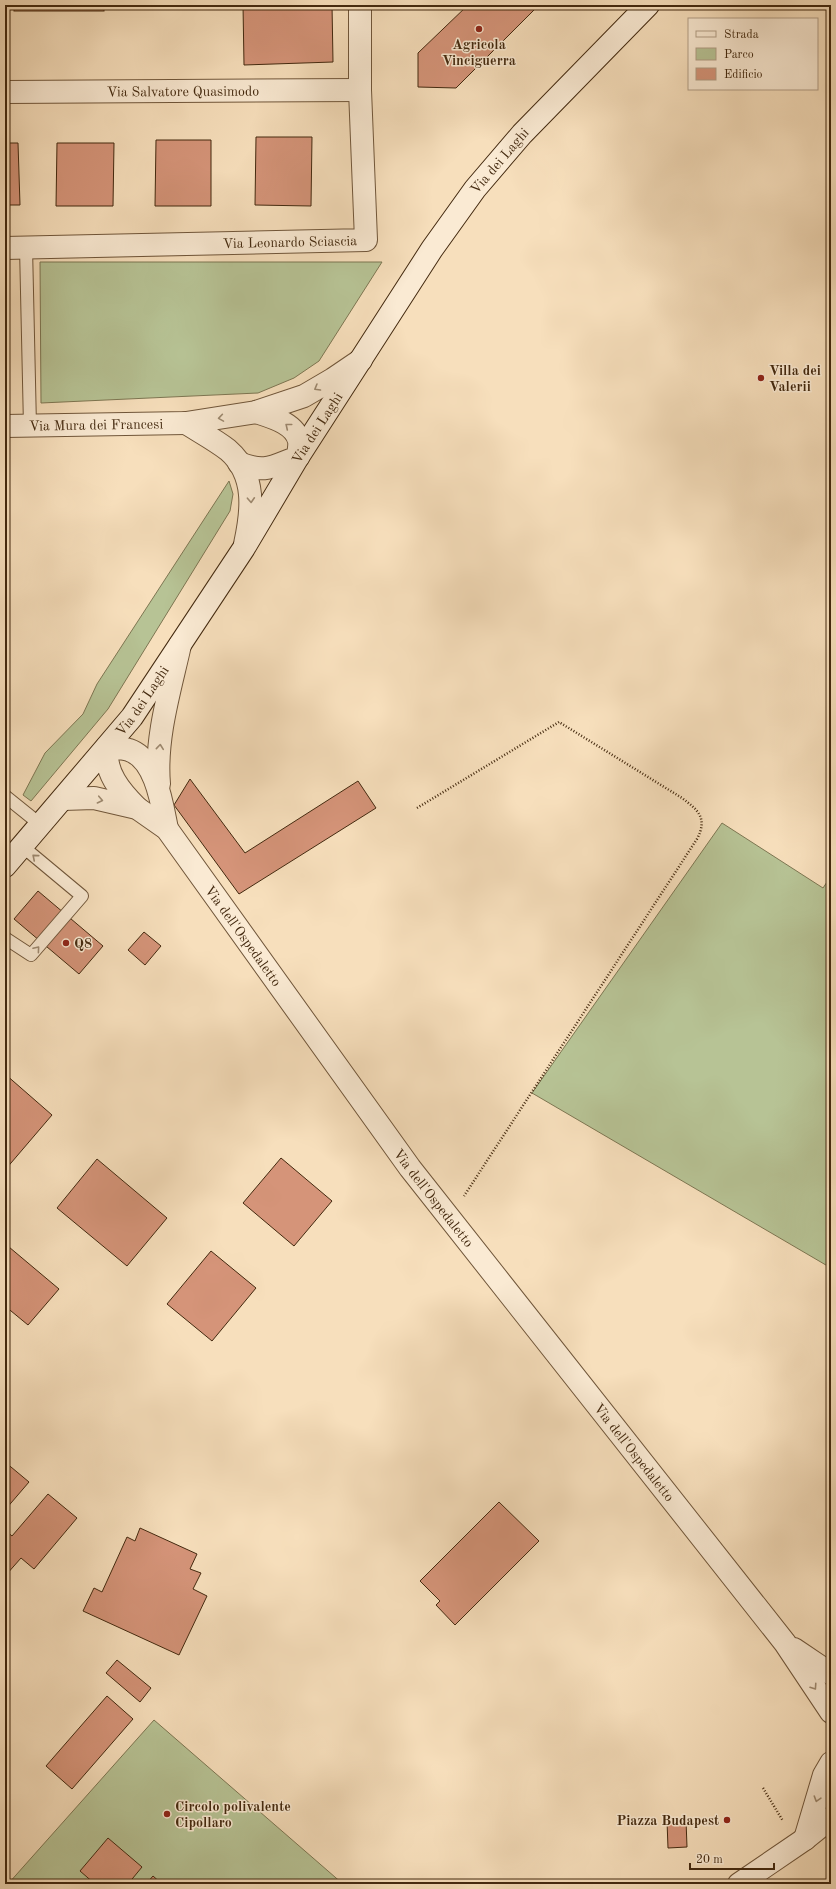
<svg xmlns="http://www.w3.org/2000/svg" width="836" height="1889" font-family="'Old Standard TT',serif">
	<style>
		.green { fill: #b7c395; stroke: #7d7652 }
		.building { fill: #d59479; stroke: #43290f }
		.lines { fill: none; stroke-linecap: round; stroke-linejoin: round }
		.service-casing { stroke: #70563a; stroke-width: 14 }
		.minor-casing { stroke: #70563a; stroke-width: 24 }
		.tertiary-casing { stroke: #70563a; stroke-width: 24 }
		.secondary-casing { stroke: #43290f; stroke-width: 24 }
		.path { stroke: #43290f; stroke-width: 2.5; stroke-dasharray: 1 2; stroke-linecap: butt }
		.service { stroke: #faead3; stroke-width: 12 }
		.minor { stroke: #faead3; stroke-width: 22 }
		.tertiary { stroke: #faead3; stroke-width: 22 }
		.secondary { stroke: #faead3; stroke-width: 22 }
		.oneway { stroke: #9e8a71 }
		.poi-dot { fill: #8f2418; stroke: #faead3; stroke-width: 1.5 }
		.labels { text-anchor: middle; stroke-width: 3; stroke-linejoin: round; paint-order: stroke }
		.poi-label { font-size: 14px; font-weight: bold; fill: #43290f; stroke: #faead3; text-anchor: start }
		.street-label { font-size: 14px; fill: #43290f; stroke: #faead3 }
	</style>
	<rect width="100%" height="100%" fill="#f7dfbc"/>
	<filter id="stains"><feTurbulence type="fractalNoise" baseFrequency=".005" numOctaves="4"/><feColorMatrix values="0 0 0 0 .2 0 0 0 0 .09 0 0 0 0 .02 0 0 0 .5 -.17"/></filter>
	<radialGradient id="worn" r=".72"><stop offset=".6" stop-color="#630" stop-opacity="0"/><stop offset="1" stop-color="#630" stop-opacity=".3"/></radialGradient>
	<!-- green -->
	<g class="green">
		<polygon points="40,262 382,262 319,361 294,378 258,393 41,403"/>
		<polygon points="229,481 233,494 230,511 108,709 31,801 23,795 45,753 83,714 97,684"/>
		<polygon points="722,823 823,888 831,876 831,1268 532,1093"/>
		<polygon points="154,1720 343,1884 8,1884"/>
	</g>
	<!-- building -->
	<g class="building">
		<rect x="14" y="5" width="90" height="6"/>
		<polygon points="243,5 332,5 333,62 244,65"/>
		<polygon points="468,5 539,5 456,88 418,87 418,53"/>
		<polygon points="256,137 312,137 311,206 255,205"/>
		<polygon points="156,140 211,140 211,206 155,206"/>
		<polygon points="5,143 18,143 20,205 5,205"/>
		<polygon points="57,143 114,143 113,206 56,206"/>
		<polygon points="190,779 245,853 358,781 376,808 239,894 174,805"/>
		<polygon points="38,891 103,946 79,974 14,919"/>
		<polygon points="144,932 161,946 145,965 128,950"/>
		<polygon points="5,1074 52,1115 5,1170"/>
		<polygon points="281,1158 332,1201 294,1246 243,1203"/>
		<polygon points="97,1159 167,1218 127,1266 57,1208"/>
		<polygon points="9,1247 59,1289 28,1325 5,1306 5,1252"/>
		<polygon points="211,1251 256,1288 212,1341 167,1304"/>
		<polygon points="5,1462 29,1482 5,1510"/>
		<polygon points="48,1494 77,1518 34,1569 21,1558 6,1575 5,1530 12,1536"/>
		<polygon points="499,1502 539,1541 455,1625 436,1605 440,1601 420,1581"/>
		<polygon points="140,1528 197,1554 190,1569 201,1573 193,1589 207,1596 179,1655 83,1611 94,1588 102,1592 127,1537 135,1541"/>
		<polygon points="117,1660 151,1688 140,1702 106,1673"/>
		<polygon points="107,1696 133,1719 72,1789 46,1766"/>
		<polygon points="686,1820 687,1847 668,1848 667,1821"/>
		<polygon points="108,1838 142,1867 128,1884 95,1884 80,1871"/>
		<polygon points="153,1876 162,1884 146,1884"/>
	</g>
	<g class="lines">
		<!-- service casing -->
		<g class="service-casing">
			<g id="service">
				<polyline points="26,247 30,426"/>
				<polyline points="5,796 41,825"/>
				<polyline points="5,938 31,955 82,896 22,846"/>
			</g>
		</g>
		<!-- minor casing -->
		<g class="minor-casing">
			<g id="minor">
				<path id="s1" d="M5,92L360,90"/>
				<path id="s2" d="M5,248L366,240L360,90V5"/>
				<path d="M159,784C155,738 170,690 180,645"/>
				<path id="s3" d="M63,799L94,798L137,808L167,829L410,1168L785,1643L831,1712"/>
				<path d="M137,808C120,791 104,772 107,747C114,748 122,748 129,750C156,759 162,804 167,829"/>
				<polyline points="794,1649 831,1674"/>
				<polyline points="805,1839 824,1775 831,1763"/>
				<polyline points="739,1884 805,1839 831,1818"/>
			</g>
		</g>
		<!-- tertiary casing -->
		<g class="tertiary-casing">
			<g id="tertiary">
				<path d="M186,423C200,432 215,440 228,450C257,475 252,512 245,544"/>
				<path id="s4" d="M5,426L186,423L256,412L304,396L333,379L361,360"/>
				<path d="M239,463C266,474 273,466 298,457C298,452 300,446 299,441C295,423 271,417 256,412"/>
			</g>
		</g>
		<!-- secondary casing -->
		<g class="secondary-casing">
			<g id="secondary">
				<path id="s5" d="M5,866L132,717L244,548L298,457L432,249L475,189L522,134L648,5"/>
			</g>
		</g>
		<!-- path -->
		<g class="path">
			<path d="M417,808L559,722L682,798C698,810 708,818 697,839L464,1196"/>
			<polyline points="763,1788 783,1821"/>
		</g>
		<!-- service -->
		<use href="#service" class="service"/>
		<!-- minor -->
		<use href="#minor" class="minor"/>
		<!-- tertiary -->
		<use href="#tertiary" class="tertiary"/>
		<!-- secondary -->
		<use href="#secondary" class="secondary"/>
	</g>
	<!-- one-way arrows -->
	<defs><path id="oneway-chevron" d="M-2-3.5L2.5 0L-2 3.5" fill="none" stroke-width="1.6" stroke-linecap="round" stroke-linejoin="round"/></defs>
	<g class="oneway">
		<use href="#oneway-chevron" transform="translate(317 388) rotate(150)"/>
		<use href="#oneway-chevron" transform="translate(221 418) rotate(171)"/>
		<use href="#oneway-chevron" transform="translate(288 426) rotate(-141)"/>
		<use href="#oneway-chevron" transform="translate(251 500) rotate(87)"/>
		<use href="#oneway-chevron" transform="translate(160 747) rotate(-84)"/>
		<use href="#oneway-chevron" transform="translate(100 800) rotate(12)"/>
		<use href="#oneway-chevron" transform="translate(35 857) rotate(-140)"/>
		<use href="#oneway-chevron" transform="translate(37 949) rotate(-50)"/>
		<use href="#oneway-chevron" transform="translate(814 1687) rotate(56)"/>
		<use href="#oneway-chevron" transform="translate(817 1799) rotate(107)"/>
	</g>
	<!-- markers -->
	<g class="poi-dot">
		<circle cx="479" cy="29" r="4"/>
		<circle cx="761" cy="378" r="4"/>
		<circle cx="66" cy="943" r="4"/>
		<circle cx="167" cy="1814" r="4"/>
		<circle cx="727" cy="1820" r="4"/>
	</g>
	<g class="labels">
		<!-- poi labels -->
		<g class="poi-label">
			<text x="479" y="49" text-anchor="middle">Agricola<tspan x="479" dy="16">Vinciguerra</tspan></text>
			<text x="769" y="375">Villa dei<tspan x="769" dy="16">Valerii</tspan></text>
			<text x="74" y="948">Q8</text>
			<text x="175" y="1811">Circolo polivalente<tspan x="175" dy="16">Cipollaro</tspan></text>
			<text x="719" y="1825" text-anchor="end">Piazza Budapest</text>
		</g>
		<!-- street labels -->
		<g class="street-label">
			<text dy="5" stroke="none"><textPath href="#s1" startOffset="178">Via Salvatore Quasimodo</textPath></text>
			<text dy="5" stroke="none"><textPath href="#s5" startOffset="863">Via dei Laghi</textPath></text>
			<text dy="5" stroke="none"><textPath href="#s2" startOffset="285">Via Leonardo Sciascia</textPath></text>
			<text dy="5" stroke="none"><textPath href="#s4" startOffset="91">Via Mura dei Francesi</textPath></text>
			<text dy="5" stroke="none"><textPath href="#s5" startOffset="539">Via dei Laghi</textPath></text>
			<text dy="5" stroke="none"><textPath href="#s5" startOffset="215">Via dei Laghi</textPath></text>
			<text dy="5" stroke="none"><textPath href="#s3" startOffset="243">Via dell'Ospedaletto</textPath></text>
			<text dy="5" stroke="none"><textPath href="#s3" startOffset="567">Via dell'Ospedaletto</textPath></text>
			<text dy="5" stroke="none"><textPath href="#s3" startOffset="891">Via dell'Ospedaletto</textPath></text>
		</g>
	</g>
	<!-- margin -->
	<rect width="836" height="1889" fill="none" stroke="#f7dfbc" stroke-width="20"/>
	<rect x="6" y="6" width="824" height="1877" fill="none" stroke="#43290f" stroke-width="2"/>
	<rect x="10" y="10" width="816" height="1869" fill="none" stroke="#43290f"/>
	<!-- legend -->
	<rect x="688" y="18" width="130" height="72" fill="#faead3" stroke="#b19d85"/>
	<rect x="696" y="31" width="20" height="6" fill="#faead3" stroke="#b19d85"/>
	<text x="724" y="38" font-size="12" fill="#43290f">Strada</text>
	<rect x="696" y="48" width="20" height="12" fill="#b7c395" stroke="#b19d85"/>
	<text x="724" y="58" font-size="12" fill="#43290f">Parco</text>
	<rect x="696" y="68" width="20" height="12" fill="#d59479" stroke="#b19d85"/>
	<text x="724" y="78" font-size="12" fill="#43290f">Edificio</text>
	<!-- scale -->
	<path d="M690 1863v6h84v-6" fill="none" stroke="#43290f" stroke-width="2"/>
	<text x="696" y="1863" font-size="12" fill="#43290f" stroke="#faead3" stroke-width="3" paint-order="stroke">20 m</text>
	<rect width="100%" height="100%" filter="url(#stains)"/>
	<rect width="100%" height="100%" fill="url(#worn)"/>
</svg>
